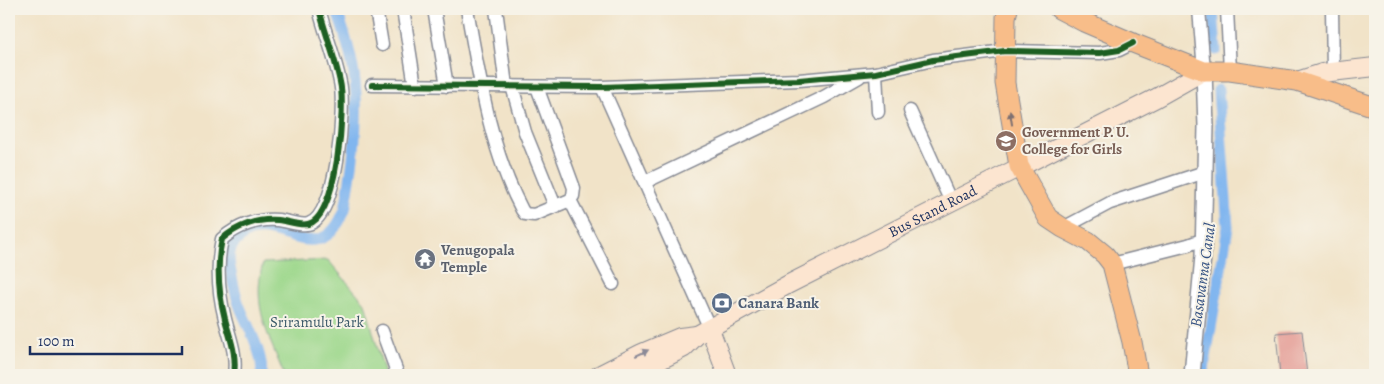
<svg xmlns="http://www.w3.org/2000/svg" width="1384" height="384" font-family="Alegreya,serif">
	<style>
		.green { fill: #9bd78a; stroke: #5b8374 }
		.lines { fill: none; stroke-linecap: round; stroke-linejoin: round }
		.canal { stroke: #81b6ef; stroke-width: 11 }
		.building { fill: #e2928b }
		.minor-casing { stroke: #868993; stroke-width: 15 }
		.tertiary-casing { stroke: #868993; stroke-width: 18 }
		.secondary-casing { stroke: #868993; stroke-width: 20 }
		.primary-casing { stroke: #868993; stroke-width: 21 }
		.minor { stroke: #fff; stroke-width: 12 }
		.tertiary { stroke: #fff; stroke-width: 15 }
		.secondary { stroke: #fce5d0; stroke-width: 18 }
		.primary { stroke: #f8bd89; stroke-width: 19 }
		.cycleway-casing { stroke: #f7f3e8; stroke-width: 9 }
		.cycleway { stroke: #1b5e20; stroke-width: 6 }
		.oneway { fill: #7e6f71 }
		.oneway2 { fill: #8c8a97 }
		.labels { text-anchor: middle; stroke-width: 4; stroke-linejoin: round; paint-order: stroke }
		.education-label { font-size: 15px; font-weight: bold; fill: #785e54; stroke: #f7f3e8; text-anchor: start }
		.street-label { font-size: 15px; fill: #1b2f5e; stroke: #f7f3e8 }
		.worship-label { font-size: 15px; font-weight: bold; fill: #5b616d; stroke: #f7f3e8; text-anchor: start }
		.service-label { font-size: 15px; font-weight: bold; fill: #4e5e75; stroke: #f7f3e8; text-anchor: start }
		.park-label { font-size: 15px; fill: #3b5969; stroke: #f7f3e8 }
		.water-label { font-size: 16px; font-style: italic; fill: #345182; stroke: #f7f3e8 }
	</style>
	<rect width="100%" height="100%" fill="#f7f3e8"/>
	<filter id="ink" filterUnits="userSpaceOnUse"><feTurbulence type="fractalNoise" baseFrequency=".02" numOctaves="2"/><feDisplacementMap in="SourceGraphic" scale="10" xChannelSelector="R" yChannelSelector="G"/><feConvolveMatrix kernelMatrix="1 2 1 2 8 2 1 2 1" color-interpolation-filters="sRGB"/></filter>
	<filter id="wash" filterUnits="userSpaceOnUse"><feTurbulence type="fractalNoise" baseFrequency=".0096" numOctaves="4" result="noise"/><feDisplacementMap in="SourceGraphic" scale="20" xChannelSelector="R" yChannelSelector="G"/><feGaussianBlur stdDeviation="1.12" result="paint"/><feColorMatrix in="noise" values="0 0 0 0 0 0 0 0 0 0 0 0 0 0 0 0 0 1.4 0 .05"/><feComposite in="paint" operator="in"/></filter>
	<g filter="url(#wash)">
		<rect width="100%" height="100%" fill="#f1e3c8"/>
		<!-- green -->
		<path class="green" d="M328,260L365,303L385,375H284C269,336 251,306 263,263Z"/>
		<g class="lines">
			<!-- canal -->
			<g class="canal">
				<polyline points="1213,9 1216,50"/>
				<path d="M261,375C265,356 247,325 240,307C236,297 234,287 232,277C230,268 227,256 232,247C233,244 237,241 239,239C270,206 319,278 345,209C352,172 358,133 356,94C355,65 346,36 336,9"/>
				<polyline points="1203,375 1228,227 1218,90"/>
			</g>
		</g>
		<g id="blocks">
			<!-- building -->
			<polygon class="building" points="1302,331 1307,375 1280,375 1276,333"/>
		</g>
	</g>
	<g filter="url(#ink)">
		<use href="#blocks" fill-opacity="0" stroke="#868993" stroke-width="1"/>
		<g class="lines">
			<!-- minor casing -->
			<g class="minor-casing">
				<g id="minor">
					<polyline points="376,9 382,45"/>
					<polyline points="403,9 415,86"/>
					<polyline points="434,9 447,86"/>
					<path d="M467,9C479,75 490,150 522,210L525,214L534,215L570,200L573,196L574,188L537,87"/>
					<polyline points="496,9 506,86"/>
					<polyline points="1199,9 1204,71"/>
					<polyline points="1227,9 1230,71"/>
					<polyline points="1332,9 1333,72"/>
					<polyline points="876,73 878,112"/>
					<polyline points="372,85 602,87 799,80 876,73 933,60 1005,51 1100,53 1119,50 1133,43"/>
					<polyline points="512,86 525,132 555,206"/>
					<polyline points="602,87 710,329"/>
					<polyline points="910,111 951,202"/>
					<polyline points="645,182 824,97 859,77"/>
					<polyline points="570,200 613,284"/>
					<polyline points="1063,228 1110,203 1205,172"/>
					<polyline points="1112,264 1188,245 1204,239"/>
					<polyline points="382,331 398,375"/>
					<path d="M234,375C237,353 230,339 225,319C218,291 216,266 222,239C237,226 258,218 278,220C288,221 299,226 308,224C337,218 346,106 340,82C335,57 325,33 319,9"/>
				</g>
			</g>
			<!-- tertiary casing -->
			<g class="tertiary-casing">
				<polyline id="tertiary" points="1192,375 1203,256 1206,126 1204,71"/>
			</g>
			<!-- secondary casing -->
			<g class="secondary-casing">
				<g id="secondary">
					<polyline points="1297,81 1322,73 1375,67"/>
					<polyline points="710,329 727,375"/>
					<polyline points="599,375 642,353 680,337 697,335"/>
					<path id="s1" d="M631,375L684,348L697,335L789,284L1156,98L1204,71"/>
				</g>
			</g>
			<!-- primary casing -->
			<g class="primary-casing">
				<g id="primary">
					<polyline points="1008,9 1006,17 1005,83 1019,166 1048,218 1063,228 1088,241 1105,255 1112,264 1132,342 1138,375"/>
					<polyline points="1059,9 1084,22 1133,43 1204,71 1230,71 1297,81 1375,107"/>
				</g>
			</g>
			<!-- minor -->
			<use href="#minor" class="minor"/>
			<!-- tertiary -->
			<use href="#tertiary" class="tertiary"/>
			<!-- secondary -->
			<use href="#secondary" class="secondary"/>
			<!-- primary -->
			<use href="#primary" class="primary"/>
			<!-- cycleway casing -->
			<g class="cycleway-casing">
				<g id="cycleway">
					<polyline points="372,85 602,87 799,80 876,73 933,60 1005,51 1100,53 1119,50 1133,43"/>
					<path d="M234,375C237,353 230,339 225,319C218,291 216,266 222,239C237,226 258,218 278,220C288,221 299,226 308,224C337,218 346,106 340,82C335,57 325,33 319,9"/>
				</g>
			</g>
			<!-- cycleway -->
			<use href="#cycleway" class="cycleway"/>
		</g>
		<!-- one-way arrows -->
		<defs><path id="oneway-solid" d="M-6-.8H1V-3.2L6.5 0L1 3.2V.8H-6Z" transform="scale(1.25)"/></defs>
		<use class="oneway" href="#oneway-solid" transform="translate(1011 118) rotate(-99)"/>
		<use class="oneway2" href="#oneway-solid" transform="translate(642 353) rotate(-25)"/>
	</g>
	<!-- icons -->
	<defs>
		<g id="university-disc" transform="scale(1.125)"><circle r="9.5" fill="#8d6e63" stroke="#f7f3e8"/><path d="M0-5L7-2L0 1L-7-2ZM-4 1L0 2.5L4 1V4Q0 6-4 4Z" fill="#fff"/></g>
		<g id="temple-disc" transform="scale(1.125)"><circle r="9.5" fill="#6b7280" stroke="#f7f3e8"/><path d="M0-6L5-2H3V0L6.5 2.5H4V6H1.5V3h-3V6H-4V2.5H-6.5L-3 0V-2H-5Z" fill="#fff"/></g>
		<g id="bank-disc" transform="scale(1.125)"><circle r="9.5" fill="#5c6f8a" stroke="#f7f3e8"/><path d="M-6-4H6V4H-6ZM0-2.3a2.3 2.3 0 1 0 0 4.6a2.3 2.3 0 1 0 0-4.6Z" fill="#fff"/></g>
	</defs>
	<g fill-rule="evenodd">
		<use href="#university-disc" x="1006" y="141"/>
		<use href="#temple-disc" x="425" y="259"/>
		<use href="#bank-disc" x="722" y="303"/>
	</g>
	<g class="labels">
		<!-- education labels -->
		<g class="education-label">
			<text x="1022" y="137">Government P. U.<tspan x="1022" dy="17">College for Girls</tspan></text>
		</g>
		<!-- street labels -->
		<g class="street-label">
			<text dy="5" stroke="none"><textPath href="#s1" startOffset="344">Bus Stand Road</textPath></text>
		</g>
		<!-- worship labels -->
		<g class="worship-label">
			<text x="441" y="255">Venugopala<tspan x="441" dy="17">Temple</tspan></text>
		</g>
		<!-- service labels -->
		<g class="service-label">
			<text x="738" y="308">Canara Bank</text>
		</g>
		<!-- park labels -->
		<g class="park-label">
			<text x="317" y="327">Sriramulu Park</text>
		</g>
		<!-- water labels -->
		<g class="water-label">
			<text transform="translate(1202 275) rotate(-82)" y="6">Basavanna Canal</text>
		</g>
	</g>
	<!-- margin -->
	<rect width="1384" height="384" fill="none" stroke="#f7f3e8" stroke-width="30"/>
	<!-- scale -->
	<path d="M30 346v8h152v-8" fill="none" stroke="#1b2f5e" stroke-width="2.5"/>
	<text x="38" y="346" font-size="15" fill="#1b2f5e" stroke="#f7f3e8" stroke-width="4" paint-order="stroke">100 m</text>
</svg>
